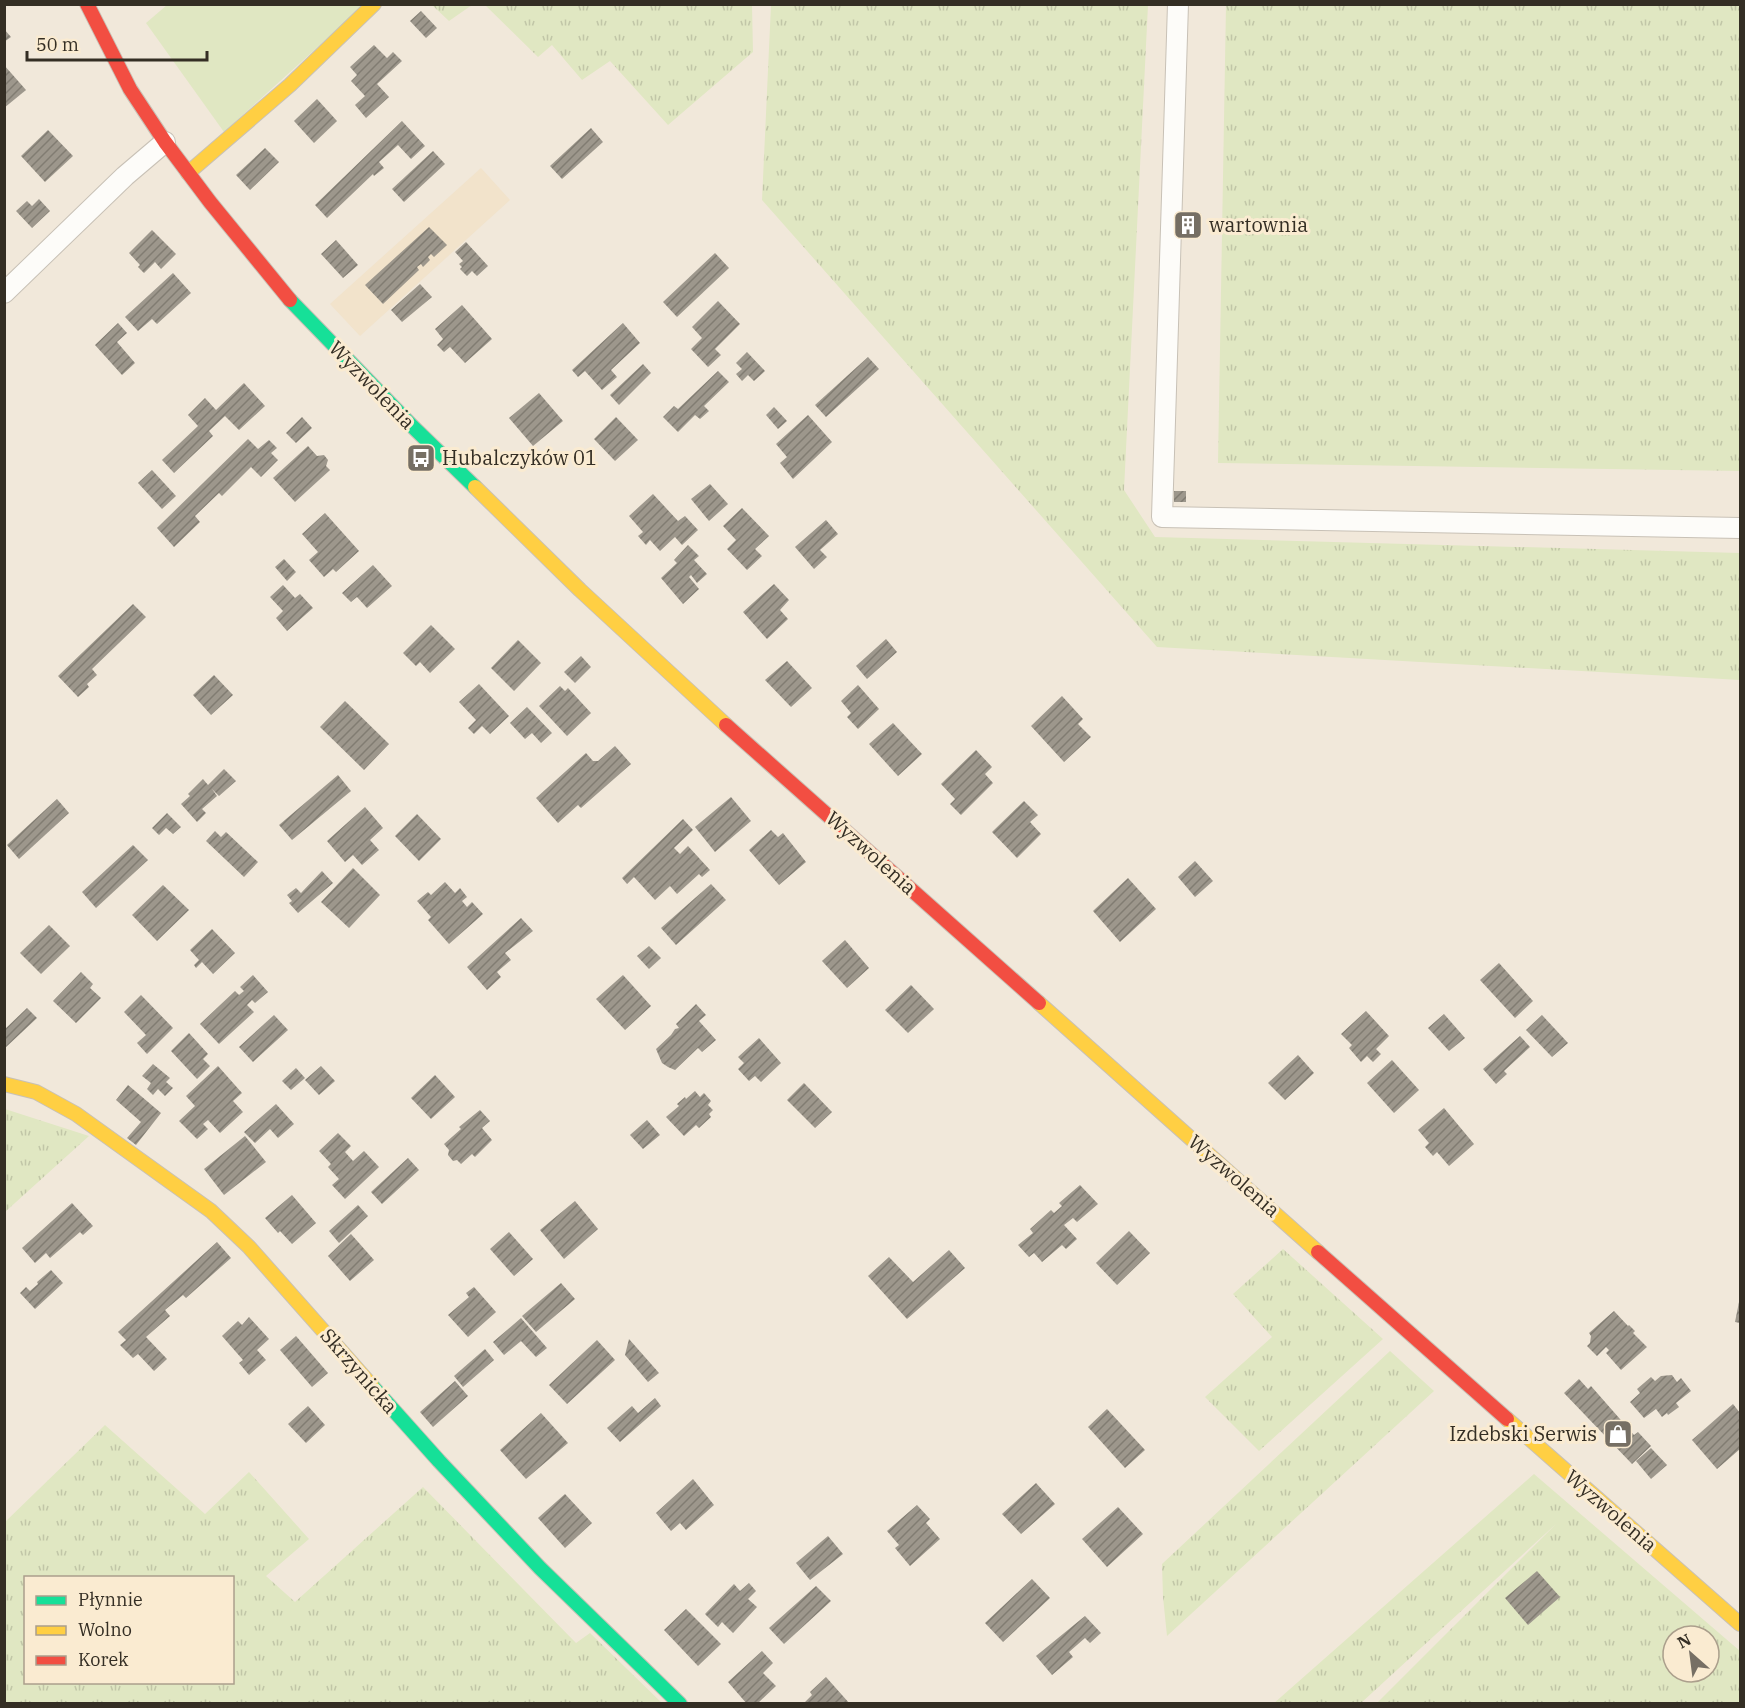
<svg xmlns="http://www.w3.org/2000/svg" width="1745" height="1708" font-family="'IBM Plex Serif',serif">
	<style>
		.built { fill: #f2e3cb }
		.grass { fill: url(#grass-tufts); fill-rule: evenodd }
		.garden { fill: #e0e7c2 }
		.building { fill: url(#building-hatch) }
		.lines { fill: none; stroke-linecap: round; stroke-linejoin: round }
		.street-casing { stroke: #c8c1b6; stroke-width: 22 }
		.fast-casing { stroke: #c8c1b6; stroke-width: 16 }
		.slow-casing { stroke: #c8c1b6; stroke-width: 16 }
		.jam-casing { stroke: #c8c1b6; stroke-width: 16 }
		.street { stroke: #fdfcf9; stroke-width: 20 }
		.fast { stroke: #16e098; stroke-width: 14 }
		.slow { stroke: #ffcf43; stroke-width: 14 }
		.jam { stroke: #f24e42; stroke-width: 14 }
		.labels { text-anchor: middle; stroke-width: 6; stroke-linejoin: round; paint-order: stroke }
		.poi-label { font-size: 20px; fill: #342e24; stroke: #faebd1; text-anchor: start }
		.street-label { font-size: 20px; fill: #342e24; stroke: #faebd1 }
	</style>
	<defs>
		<pattern id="grass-tufts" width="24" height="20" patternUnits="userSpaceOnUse" patternTransform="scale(1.5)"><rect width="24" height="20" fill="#e0e7c2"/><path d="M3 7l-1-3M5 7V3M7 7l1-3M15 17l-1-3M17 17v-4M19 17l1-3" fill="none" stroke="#c1c6a7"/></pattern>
		<pattern id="building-hatch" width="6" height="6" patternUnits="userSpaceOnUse" patternTransform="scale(1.5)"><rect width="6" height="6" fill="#9d978c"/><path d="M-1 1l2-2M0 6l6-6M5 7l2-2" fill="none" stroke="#817c72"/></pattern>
	</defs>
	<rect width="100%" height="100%" fill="#f1e8da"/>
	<!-- built -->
	<polygon class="built" points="481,168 510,200 360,336 330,304"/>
	<!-- grass -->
	<g class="grass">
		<polygon points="432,5 472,5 449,21"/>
		<polygon points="485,5 752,5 753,52 668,125 610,61 582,80 552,45 538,57"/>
		<polygon points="771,5 1148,5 1124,490 1155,537 1740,553 1740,680 1157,647 762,200"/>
		<polygon points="1226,5 1740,5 1740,471 1218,463"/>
		<polygon points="5,1109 89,1136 5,1212"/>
		<polygon points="1283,1249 1383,1339 1259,1451 1205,1397 1272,1337 1233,1294"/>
		<polygon points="1390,1351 1434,1391 1167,1636 1163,1597 1162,1564"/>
		<path d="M105,1425L205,1514L249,1472L309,1539L266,1576L295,1602L423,1487L576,1643L590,1633L663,1704H5V1522ZM26,1578H232V1682H26Z"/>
		<path d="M1534,1474L1740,1651V1703H1377L1556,1524L1361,1703L1273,1704ZM1673,1636H1709V1672H1673Z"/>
	</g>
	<!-- garden -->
	<polygon class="garden" points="167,5 364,5 224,132 146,23"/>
	<!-- building -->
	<g class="building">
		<polygon points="421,11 437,28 426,38 410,21"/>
		<polygon points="4,29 11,37 4,42"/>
		<polygon points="374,45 387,58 393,52 402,61 377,84 389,97 366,118 355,105 365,96 351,81 357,75 350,67"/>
		<polygon points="4,65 26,90 4,108"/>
		<polygon points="317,99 337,121 314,143 294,121"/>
		<polygon points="402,121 425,146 411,159 398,145 379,162 384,168 374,176 373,174 327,218 315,205"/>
		<polygon points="591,128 603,142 562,179 550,166"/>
		<polygon points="48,130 73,156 45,182 21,156"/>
		<polygon points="265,148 279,162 250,190 236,175"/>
		<polygon points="433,151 445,164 404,202 392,189"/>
		<polygon points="39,199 50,211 32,228 16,211 27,201 32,206"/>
		<rect x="1180" y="216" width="16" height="18"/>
		<polygon points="429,227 447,245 434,257 431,254 428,257 430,260 423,267 421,264 417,267 419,270 383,304 365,285"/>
		<polygon points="152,230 176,254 161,269 155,262 144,273 138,267 140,265 129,253"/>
		<polygon points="336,240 358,265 343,278 321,254"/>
		<polygon points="466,242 488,266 477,276 472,271 467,276 460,269 462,267 459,264 463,261 455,252"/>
		<polygon points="715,253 729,268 677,317 663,302"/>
		<polygon points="173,273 191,293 157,324 152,319 138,331 125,317"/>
		<polygon points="420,284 432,297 402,322 391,310"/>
		<polygon points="718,301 740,324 715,349 721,355 708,367 691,349 702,338 692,327"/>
		<polygon points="462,305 492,339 465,363 450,347 444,352 437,345 443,339 435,329"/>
		<polygon points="118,323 127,333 117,342 135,363 122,375 95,345"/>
		<polygon points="623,323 640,343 611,370 617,377 602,390 585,371 578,377 572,370"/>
		<polygon points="747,352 765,371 754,381 748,375 742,381 736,374 742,369 736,363"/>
		<polygon points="868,357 879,369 826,417 815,405"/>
		<polygon points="643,364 651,373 619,405 610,395"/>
		<polygon points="718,371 729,382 704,406 709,411 700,419 695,415 678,432 663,417 674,406 678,409"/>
		<polygon points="244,383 265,406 239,430 225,416 209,431 213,436 174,473 162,460 198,426 188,415 205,398 216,410"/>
		<polygon points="539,393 563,421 533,446 509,418"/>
		<polygon points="774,407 787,421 778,429 766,415"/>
		<polygon points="808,415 832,442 793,479 780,463 787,457 776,444"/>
		<polygon points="302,417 312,428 296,443 286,433"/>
		<polygon points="616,417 638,440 615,461 594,439"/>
		<polygon points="248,439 258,449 269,440 277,448 271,453 278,460 261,477 251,467 222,496 219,493 195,516 200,522 174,547 157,528"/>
		<polygon points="308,446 317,456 324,455 328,460 326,466 330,470 295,502 273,478"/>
		<polygon points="152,470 176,496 162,509 138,483"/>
		<polygon points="710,484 728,504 709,521 691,499"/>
		<rect x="1174" y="491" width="12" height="11"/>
		<polygon points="653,494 678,521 685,516 698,530 682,545 675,537 660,551 650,540 646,545 638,536 643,532 629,516"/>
		<polygon points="742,508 769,536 755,549 762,556 747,570 727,549 736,540 723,526"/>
		<polygon points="325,513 359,551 336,572 333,569 324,577 309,560 318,552 302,534"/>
		<polygon points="826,520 838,534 820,550 827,557 814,569 795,547"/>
		<polygon points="688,545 699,556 694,560 707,574 697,583 691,575 689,577 699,589 683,604 661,578 677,563 674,560"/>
		<polygon points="284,559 296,572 287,581 275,567"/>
		<polygon points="373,565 392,586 367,608 357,597 351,602 342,593"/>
		<polygon points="774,584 789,600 780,610 788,619 767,639 743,612"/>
		<polygon points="283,585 295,598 300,594 313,608 287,631 276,618 283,611 270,597"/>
		<polygon points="133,604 146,617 92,669 97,675 87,684 89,687 78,697 58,676"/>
		<polygon points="431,625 455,649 430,673 420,662 416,666 403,653"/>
		<polygon points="886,639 897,652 867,679 856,666"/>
		<polygon points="518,640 541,663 514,691 491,668"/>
		<polygon points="581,656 591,667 575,683 564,672"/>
		<polygon points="787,661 812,688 791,707 765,680"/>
		<polygon points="214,675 233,695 211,715 193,695"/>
		<polygon points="479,684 509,716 490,734 482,726 474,734 468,728 476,720 459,702"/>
		<polygon points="858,685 879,709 858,729 847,717 851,713 841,701"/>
		<polygon points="560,686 565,691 568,688 591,713 567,736 539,706"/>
		<polygon points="1062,696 1083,719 1078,724 1091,737 1064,762 1031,726"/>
		<polygon points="345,701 389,744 364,770 320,727"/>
		<polygon points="527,707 552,733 541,743 532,733 525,739 510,723"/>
		<polygon points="893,723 922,754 898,776 869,744"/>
		<polygon points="615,746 631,764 581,808 578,805 558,823 536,798 586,753 593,761 598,761"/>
		<polygon points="976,750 992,767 985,774 993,783 961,815 950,804 955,799 941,784"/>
		<polygon points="224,769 236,781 219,796 212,789 217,796 202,809 206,813 197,822 181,804 190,796 188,794 203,779 208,785"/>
		<polygon points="338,775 351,791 292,840 279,825"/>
		<polygon points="731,797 751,821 715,852 695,827"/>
		<polygon points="57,799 69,813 19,859 7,845"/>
		<polygon points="1024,801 1038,815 1030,822 1041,834 1017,858 992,832"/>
		<polygon points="365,807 383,828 370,840 379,850 362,865 353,855 345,862 327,841"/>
		<polygon points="167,813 181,827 173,834 166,828 159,835 152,828"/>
		<polygon points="417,814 441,839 419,861 395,836"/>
		<polygon points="683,819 693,830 674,848 680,854 688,846 710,870 702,877 699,874 677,894 670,886 655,900 634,877 627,884 622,878"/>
		<polygon points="771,830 778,837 783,833 806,862 779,885 749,850"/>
		<polygon points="215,831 221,837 226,832 258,862 244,877 206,841"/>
		<polygon points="133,845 148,860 96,908 82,892"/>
		<polygon points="1195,861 1213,881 1195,897 1178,877"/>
		<polygon points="353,868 380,895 349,928 321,902"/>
		<polygon points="322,871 333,883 298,913 289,903 292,901 287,895 296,888 301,893"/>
		<polygon points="1128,878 1156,909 1120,942 1093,911"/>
		<polygon points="445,882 455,893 460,888 467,897 462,901 467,907 472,902 483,914 449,944 428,920 431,917 417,901 428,892 431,895"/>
		<polygon points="711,884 726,900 676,945 661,928"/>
		<polygon points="163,885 189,910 157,941 132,915"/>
		<polygon points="521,918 533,931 505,953 511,960 497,972 501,977 487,990 467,967"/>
		<polygon points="49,925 70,946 41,974 20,953"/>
		<polygon points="212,929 235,953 213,974 202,962 196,968 194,965 199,960 190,950"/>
		<polygon points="845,940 869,968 847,988 822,961"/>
		<polygon points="649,946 661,958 649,969 637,956"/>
		<polygon points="1499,963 1533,1001 1515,1018 1480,980"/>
		<polygon points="81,972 93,984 90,988 101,998 76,1023 53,1001"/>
		<polygon points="253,975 268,992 255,1003 252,1000 247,1005 254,1012 219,1044 200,1024 235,991 239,995 244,991 240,987"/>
		<polygon points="623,975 651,1006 625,1030 596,999"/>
		<polygon points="911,985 934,1009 908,1033 885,1010"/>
		<polygon points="141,995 173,1028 147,1054 137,1043 146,1035 124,1012"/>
		<polygon points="696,1004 706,1015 699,1021 716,1040 702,1052 698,1048 675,1070 668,1067 662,1063 656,1049 671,1035 675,1029 679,1028 676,1024"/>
		<polygon points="27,1008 37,1018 4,1049 4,1030"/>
		<polygon points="1366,1011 1389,1036 1376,1049 1381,1054 1373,1062 1367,1056 1361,1062 1349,1048 1352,1045 1341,1034"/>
		<polygon points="1444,1014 1465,1038 1449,1051 1428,1028"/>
		<polygon points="274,1015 288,1030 253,1062 239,1047"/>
		<polygon points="1542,1015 1568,1043 1552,1057 1526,1030"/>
		<polygon points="189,1033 208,1054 203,1059 210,1066 197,1079 171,1051"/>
		<polygon points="1520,1036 1530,1047 1504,1071 1507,1074 1496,1084 1483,1069"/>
		<polygon points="759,1038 781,1063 761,1082 755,1076 749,1081 738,1069 744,1063 738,1057"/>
		<polygon points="1298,1055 1314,1073 1285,1100 1268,1083"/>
		<polygon points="1392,1060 1419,1090 1394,1113 1367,1083"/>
		<polygon points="153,1064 170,1078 166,1082 173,1088 165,1096 158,1089 153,1095 147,1089 151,1083 142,1076"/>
		<polygon points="218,1066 242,1093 233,1101 243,1112 220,1133 208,1120 203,1124 208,1129 197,1139 179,1121 195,1106 186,1096"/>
		<polygon points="321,1066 335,1081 319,1095 305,1080"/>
		<polygon points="296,1068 305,1078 291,1090 282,1081"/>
		<polygon points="435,1075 455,1097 431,1119 411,1098"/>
		<polygon points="804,1083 832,1112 815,1128 787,1100"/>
		<polygon points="128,1085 161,1113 136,1145 127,1138 141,1122 116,1100"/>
		<polygon points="695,1091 700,1097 704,1093 711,1101 708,1105 713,1110 709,1114 711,1117 699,1128 696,1125 684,1136 666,1117 679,1106 677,1104 685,1097 686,1099"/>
		<polygon points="276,1104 294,1124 278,1138 270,1129 255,1143 244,1132"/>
		<polygon points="1444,1108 1474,1144 1449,1166 1437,1152 1433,1156 1425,1147 1429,1143 1418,1130"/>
		<polygon points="480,1110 490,1121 482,1128 492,1140 475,1157 472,1154 461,1164 457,1160 453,1161 448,1155 449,1150 444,1144 461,1129 459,1127"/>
		<polygon points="647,1120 660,1135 643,1149 630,1135"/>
		<polygon points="338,1133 351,1146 345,1152 353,1161 364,1151 379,1167 345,1199 332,1185 339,1179 328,1167 331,1164 319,1151"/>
		<polygon points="245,1136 266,1162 224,1195 204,1169"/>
		<polygon points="408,1158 419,1170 382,1204 371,1192"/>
		<polygon points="1080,1185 1098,1204 1077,1222 1073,1218 1064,1225 1077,1239 1066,1249 1062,1245 1042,1262 1034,1253 1029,1257 1018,1245 1033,1233 1030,1229 1051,1210 1054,1213 1062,1206 1059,1203"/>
		<polygon points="292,1195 316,1223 292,1244 280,1231 278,1233 265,1218"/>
		<polygon points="575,1201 598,1229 564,1259 540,1230"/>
		<polygon points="72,1203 93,1226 83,1235 80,1232 50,1258 46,1253 35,1263 22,1248"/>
		<polygon points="358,1205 368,1216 339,1243 329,1231"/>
		<polygon points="1129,1231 1150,1253 1117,1285 1096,1263"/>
		<polygon points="509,1232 533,1259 514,1276 490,1249"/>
		<polygon points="351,1234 374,1260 350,1281 328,1256"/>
		<polygon points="217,1242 231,1258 186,1298 183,1295 165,1310 170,1316 146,1337 167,1359 154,1371 138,1354 133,1358 120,1345 126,1340 118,1332"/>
		<polygon points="949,1250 965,1268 907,1319 868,1276 889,1257 913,1282"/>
		<polygon points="51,1270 63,1283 35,1309 20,1293 26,1287 30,1291 38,1284 37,1282"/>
		<polygon points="561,1283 575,1299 536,1332 522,1316"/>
		<polygon points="474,1287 496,1312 468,1337 448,1315 469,1297 466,1293"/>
		<polygon points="1739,1302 1740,1302 1740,1323 1735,1322"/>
		<polygon points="1614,1311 1628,1326 1629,1325 1635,1331 1633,1333 1647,1347 1621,1370 1606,1353 1609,1350 1606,1347 1597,1356 1587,1346 1590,1343 1591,1336 1589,1333"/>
		<polygon points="249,1317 269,1339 257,1350 266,1360 249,1375 239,1363 243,1360 222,1336 238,1321 242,1325"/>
		<polygon points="521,1318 547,1348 536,1357 521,1341 504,1355 493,1342"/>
		<polygon points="296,1336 328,1373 312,1387 280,1350"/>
		<polygon points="629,1339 659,1373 648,1382 625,1355"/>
		<polygon points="597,1340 615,1360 567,1404 549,1385"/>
		<polygon points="485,1349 494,1360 463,1387 454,1376"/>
		<polygon points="1672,1375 1677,1382 1681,1378 1691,1391 1676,1403 1679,1407 1668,1415 1667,1413 1662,1417 1656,1409 1644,1418 1630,1402 1640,1393 1637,1389 1651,1377 1655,1381 1661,1376"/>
		<polygon points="1579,1379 1588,1389 1591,1386 1634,1435 1638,1432 1651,1446 1632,1464 1564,1393"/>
		<polygon points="455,1381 468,1396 433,1427 420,1412"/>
		<polygon points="655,1398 661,1406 620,1442 607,1428 632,1406 638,1413"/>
		<polygon points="1733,1404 1740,1413 1740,1449 1717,1469 1692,1440"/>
		<polygon points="308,1406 325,1425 306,1443 288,1424"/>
		<polygon points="1107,1409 1145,1450 1125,1468 1088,1427"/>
		<polygon points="541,1413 568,1443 526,1479 500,1450"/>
		<polygon points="1651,1448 1667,1465 1651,1479 1636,1461"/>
		<polygon points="693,1479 714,1505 686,1530 680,1523 671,1531 656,1513"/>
		<polygon points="1036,1483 1055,1504 1021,1534 1002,1514"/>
		<polygon points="565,1494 592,1523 565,1548 538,1518"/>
		<polygon points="917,1505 930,1519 926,1523 940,1539 910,1566 895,1548 899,1545 887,1531"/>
		<polygon points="1118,1507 1143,1534 1107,1567 1082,1539"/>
		<polygon points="828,1536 843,1554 810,1580 796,1563"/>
		<polygon points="1537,1571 1560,1597 1528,1625 1505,1598"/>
		<polygon points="1032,1579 1050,1598 1003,1642 985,1623"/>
		<polygon points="749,1583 756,1591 748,1599 757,1607 733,1633 722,1622 718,1627 705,1614 734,1584 740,1591"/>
		<polygon points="816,1586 831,1601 784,1644 769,1628"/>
		<polygon points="686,1609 721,1644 698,1666 664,1630"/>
		<polygon points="1085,1616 1101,1633 1090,1643 1085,1638 1069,1652 1073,1657 1052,1675 1036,1656"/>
		<polygon points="762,1651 773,1663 763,1673 776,1686 757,1704 747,1704 728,1682"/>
		<polygon points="826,1677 850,1704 803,1704 812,1695 810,1692"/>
	</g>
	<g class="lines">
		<!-- street casing -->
		<g class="street-casing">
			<g id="street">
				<polyline points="1178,4 1162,517 1740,528"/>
				<polyline points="4,293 125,176 165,142"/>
			</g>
		</g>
		<!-- fast casing -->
		<g class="fast-casing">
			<g id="fast">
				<polyline points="290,300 412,426 475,487"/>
				<polyline points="372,1386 439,1461 540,1568 680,1704"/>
			</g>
		</g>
		<!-- slow casing -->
		<g class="slow-casing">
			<g id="slow">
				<polyline points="188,173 290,85 374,4"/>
				<polyline points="475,487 580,590 726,725"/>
				<polyline points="1039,1003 1318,1252"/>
				<polyline points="4,1084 36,1092 76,1114 211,1211 249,1247 372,1386"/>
				<polyline points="1507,1419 1740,1624"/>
			</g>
		</g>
		<!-- jam casing -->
		<g class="jam-casing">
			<g id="jam">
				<polyline points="87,4 130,89 165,142 210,202 290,300"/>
				<polyline points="726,725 1039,1003"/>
				<polyline points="1318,1252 1507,1419"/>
			</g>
		</g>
		<!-- street -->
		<use href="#street" class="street"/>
		<!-- fast -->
		<use href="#fast" class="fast"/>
		<!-- slow -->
		<use href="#slow" class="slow"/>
		<!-- jam -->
		<use href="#jam" class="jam"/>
	</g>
	<!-- icons -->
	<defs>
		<g id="building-square" transform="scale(1.5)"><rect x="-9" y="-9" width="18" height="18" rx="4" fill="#766f64" stroke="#faebd1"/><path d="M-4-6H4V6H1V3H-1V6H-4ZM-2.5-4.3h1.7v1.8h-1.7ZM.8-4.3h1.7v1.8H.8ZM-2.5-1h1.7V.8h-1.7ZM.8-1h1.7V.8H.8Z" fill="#fff"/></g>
		<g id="bus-square" transform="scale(1.5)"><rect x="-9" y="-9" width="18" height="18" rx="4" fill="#766f64" stroke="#faebd1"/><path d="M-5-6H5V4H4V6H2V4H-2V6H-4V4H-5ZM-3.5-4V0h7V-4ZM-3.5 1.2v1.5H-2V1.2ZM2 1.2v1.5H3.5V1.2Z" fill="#fff"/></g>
		<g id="shop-square" transform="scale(1.5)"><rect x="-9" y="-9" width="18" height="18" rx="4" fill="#766f64" stroke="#faebd1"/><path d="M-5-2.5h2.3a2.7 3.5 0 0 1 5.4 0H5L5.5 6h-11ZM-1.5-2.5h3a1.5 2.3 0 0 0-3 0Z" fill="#fff"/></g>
	</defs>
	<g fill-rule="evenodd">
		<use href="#building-square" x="1188" y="225"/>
		<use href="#bus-square" x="421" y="458"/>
		<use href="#shop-square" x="1618" y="1434"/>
	</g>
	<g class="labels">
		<!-- poi labels -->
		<g class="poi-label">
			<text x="1209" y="232">wartownia</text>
			<text x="442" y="465">Hubalczyków 01</text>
			<text x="1597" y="1441" text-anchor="end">Izdebski Serwis</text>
		</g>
		<!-- street labels -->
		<g class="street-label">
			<text transform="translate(372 385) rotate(46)" y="7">Wyzwolenia</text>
			<text transform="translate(871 853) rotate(42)" y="7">Wyzwolenia</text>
			<text transform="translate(1234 1176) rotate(41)" y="7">Wyzwolenia</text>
			<text transform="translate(359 1371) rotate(49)" y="7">Skrzynicka</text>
			<text transform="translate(1611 1511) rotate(41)" y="7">Wyzwolenia</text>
		</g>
	</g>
	<!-- border -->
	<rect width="1745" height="1708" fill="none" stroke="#342e24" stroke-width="12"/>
	<!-- legend -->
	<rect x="24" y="1576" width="210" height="108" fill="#faebd1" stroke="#ab9f8c" stroke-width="1.5"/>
	<rect x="36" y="1596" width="30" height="9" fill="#16e098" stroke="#ab9f8c" stroke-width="1.5"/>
	<text x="78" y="1606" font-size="18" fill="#342e24">Płynnie</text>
	<rect x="36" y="1626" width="30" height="9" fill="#ffcf43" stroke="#ab9f8c" stroke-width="1.5"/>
	<text x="78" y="1636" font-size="18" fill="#342e24">Wolno</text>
	<rect x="36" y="1656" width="30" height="9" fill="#f24e42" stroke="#ab9f8c" stroke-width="1.5"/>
	<text x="78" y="1666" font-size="18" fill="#342e24">Korek</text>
	<!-- north arrow -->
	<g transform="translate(1691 1654) rotate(332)"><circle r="28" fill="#faebd1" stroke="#ab9f8c" stroke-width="1.5"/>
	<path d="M0-4.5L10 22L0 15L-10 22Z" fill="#766f64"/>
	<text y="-9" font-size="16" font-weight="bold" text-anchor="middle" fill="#342e24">N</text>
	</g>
	<!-- scale -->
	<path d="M27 51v9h180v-9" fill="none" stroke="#342e24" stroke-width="3"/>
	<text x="36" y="51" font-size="18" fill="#342e24" stroke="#faebd1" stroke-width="4.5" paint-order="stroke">50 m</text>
</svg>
